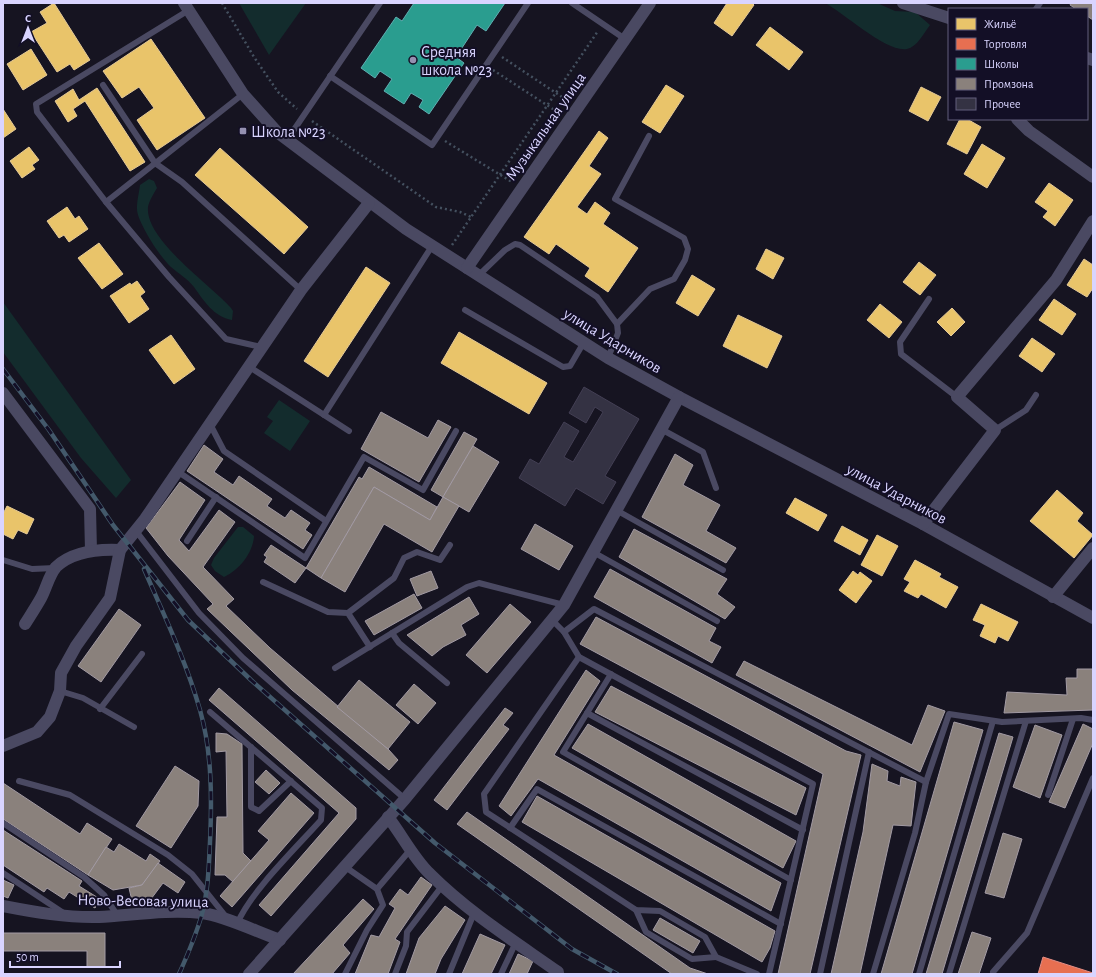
<svg xmlns="http://www.w3.org/2000/svg" width="1096" height="977" font-family="'Alegreya Sans',sans-serif">
	<style>
		.green { fill: #132c2d }
		.homes { fill: #e9c46a; stroke: #e4c997 }
		.shops { fill: #e76f51; stroke: #e38d85 }
		.schools { fill: #2a9d8f; stroke: #5eaeb1 }
		.industry { fill: #8a817c; stroke: #a29aa3 }
		.building { fill: #343243; stroke: #433f54 }
		.lines { fill: none; stroke-linecap: round; stroke-linejoin: round }
		.path { stroke: #44505f; stroke-width: 2.5; stroke-dasharray: 2 3; stroke-linecap: butt }
		.service { stroke: #4a4962; stroke-width: 6 }
		.minor { stroke: #4a4962; stroke-width: 12 }
		.rail-casing { stroke: #43596b; stroke-width: 4.5 }
		.rail { stroke: #130f26; stroke-width: 3; stroke-dasharray: 9; stroke-linecap: butt }
		.poi-dot { fill: #9591b1; stroke: #130f26; stroke-width: 1.5 }
		.labels { text-anchor: middle; stroke-width: 4; stroke-linejoin: round; paint-order: stroke }
		.poi-label { font-size: 16px; fill: #d9d4ff; stroke: #130f26; text-anchor: start }
		.street-label { font-size: 16px; fill: #d9d4ff; stroke: #130f26 }
	</style>
	<rect width="100%" height="100%" fill="#161421"/>
	<!-- green -->
	<g class="green">
		<polygon points="239,3 306,3 269,55"/>
		<path d="M825,3H877L895,11L915,12L930,25C924,33 917,47 907,49C887,53 844,13 825,3Z"/>
		<path d="M149,179L154,181L157,188C154,193 149,201 148,207C145,240 211,285 231,308L233,311L232,320C214,317 204,301 194,287C188,279 179,274 171,267C160,257 143,230 138,215C135,206 139,195 140,185Z"/>
		<polygon points="3,302 131,480 116,498 81,458 3,352"/>
		<polygon points="279,400 310,421 290,451 264,433 273,421 267,417"/>
		<path d="M238,527H243L254,536C253,553 239,570 224,577L215,571L211,565L214,558Z"/>
	</g>
	<!-- homes -->
	<g class="homes">
		<polygon points="54,3 90,60 74,70 70,64 57,72 31,32 47,23 40,12"/>
		<polygon points="727,3 752,3 754,5 732,36 714,23"/>
		<polygon points="770,27 803,52 789,70 756,45"/>
		<polygon points="151,39 205,118 157,150 137,120 154,108 139,87 122,98 103,71"/>
		<polygon points="31,49 47,75 23,90 7,64"/>
		<polygon points="666,85 684,96 660,133 642,122"/>
		<polygon points="921,87 941,97 928,121 909,111"/>
		<polygon points="97,88 145,162 130,171 85,101 73,109 77,116 68,122 55,101 73,89 79,100"/>
		<polygon points="3,109 16,129 3,138"/>
		<polygon points="960,119 967,119 981,127 967,154 947,144"/>
		<polygon points="599,131 608,138 589,166 601,174 577,207 587,214 595,202 610,213 603,224 638,248 608,292 585,276 590,268 556,244 549,254 524,237"/>
		<polygon points="982,144 1005,158 987,188 964,174"/>
		<polygon points="29,147 39,160 32,165 35,169 22,178 10,161"/>
		<polygon points="220,148 308,227 284,254 195,175"/>
		<polygon points="1049,183 1073,200 1055,226 1043,217 1048,211 1035,202"/>
		<polygon points="67,207 75,219 79,216 88,229 69,242 64,235 59,238 47,221"/>
		<polygon points="99,243 123,274 102,289 78,258"/>
		<polygon points="766,249 784,258 773,279 756,269"/>
		<polygon points="1084,259 1093,265 1093,288 1087,297 1067,285"/>
		<polygon points="919,262 936,275 920,295 903,282"/>
		<polygon points="366,267 390,283 328,377 304,361"/>
		<polygon points="692,275 715,289 698,316 676,303"/>
		<polygon points="137,281 145,292 140,296 149,309 129,323 110,296 130,283 131,285"/>
		<polygon points="1054,299 1076,314 1062,335 1039,320"/>
		<polygon points="880,304 902,322 889,338 867,320"/>
		<polygon points="952,308 965,322 951,336 937,322"/>
		<polygon points="738,315 782,336 767,368 723,346"/>
		<polygon points="459,332 547,383 529,414 441,363"/>
		<polygon points="171,335 195,369 174,384 149,350"/>
		<polygon points="1032,338 1055,354 1042,372 1019,356"/>
		<polygon points="1057,490 1083,513 1077,521 1093,535 1074,558 1030,521"/>
		<polygon points="795,498 827,515 818,531 786,513"/>
		<polygon points="7,506 34,519 27,534 18,530 13,539 3,534 3,514"/>
		<polygon points="842,526 868,540 860,555 834,541"/>
		<polygon points="877,535 898,546 882,576 861,565"/>
		<polygon points="915,560 941,574 939,577 958,587 946,608 921,594 918,598 904,591 910,582 904,579"/>
		<polygon points="853,571 858,575 860,572 872,581 856,603 839,590"/>
		<polygon points="981,604 1018,622 1008,641 998,636 995,643 980,636 985,625 973,620"/>
	</g>
	<!-- shops -->
	<polygon class="shops" points="1043,957 1093,973 1093,974 1038,974"/>
	<!-- schools -->
	<polygon class="schools" points="414,3 505,3 486,31 477,25 456,57 464,63 429,114 419,107 423,100 411,93 404,104 384,91 392,79 380,71 375,78 361,68 396,17 402,21"/>
	<!-- industry -->
	<g class="industry">
		<polygon points="1071,3 1093,3 1093,20 1087,16 1087,9 1076,9 1070,5"/>
		<polygon points="381,412 428,438 438,420 451,427 419,482 361,449"/>
		<polygon points="464,432 477,439 443,497 431,490"/>
		<polygon points="204,445 223,459 214,472 233,485 239,476 272,499 267,506 285,518 291,510 310,523 305,530 312,535 303,549 187,471"/>
		<polygon points="473,446 499,462 469,512 443,497"/>
		<polygon points="675,454 693,465 683,485 720,505 706,531 736,548 726,563 642,517"/>
		<polygon points="369,467 437,507 430,520 374,487 321,578 306,568 359,477 362,479"/>
		<polygon points="180,482 205,500 179,540 189,551 219,510 235,522 203,567 234,599 226,606 270,648 388,749 398,760 389,770 292,690 207,609 213,604 168,556 146,528"/>
		<polygon points="374,487 430,520 443,497 459,506 432,552 384,524 345,592 321,578"/>
		<polygon points="535,524 573,546 559,570 521,549"/>
		<polygon points="634,529 727,579 717,594 735,607 725,619 619,557"/>
		<polygon points="271,545 306,568 295,583 264,562 267,557 264,555"/>
		<polygon points="610,569 716,628 709,641 721,647 712,663 594,597"/>
		<polygon points="431,571 438,588 417,596 410,579"/>
		<polygon points="414,594 422,608 374,635 365,621"/>
		<polygon points="469,597 479,614 461,625 466,635 443,647 432,656 407,635"/>
		<polygon points="510,604 531,622 487,673 466,655"/>
		<polygon points="119,609 141,625 101,682 78,666"/>
		<polygon points="596,617 846,751 861,755 810,974 778,974 823,774 580,644"/>
		<polygon points="744,661 912,745 928,705 945,711 920,772 736,675"/>
		<polygon points="1077,669 1093,669 1093,710 1004,713 1007,692 1067,695 1066,678 1077,678"/>
		<polygon points="586,670 600,681 554,755 781,883 771,911 538,779 511,816 499,806"/>
		<polygon points="359,680 410,722 388,749 337,707"/>
		<polygon points="414,684 436,703 418,724 396,705"/>
		<polygon points="611,686 806,788 796,815 595,712"/>
		<polygon points="219,688 356,808 356,819 271,916 259,905 339,813 209,700"/>
		<polygon points="505,708 513,713 503,725 509,729 447,810 434,800"/>
		<polygon points="954,722 983,730 912,974 881,974"/>
		<polygon points="588,724 796,841 783,868 572,748"/>
		<polygon points="1083,724 1093,729 1093,743 1065,808 1049,802"/>
		<polygon points="1035,725 1062,735 1040,798 1013,787"/>
		<polygon points="216,733 227,734 242,744 243,853 251,861 233,882 225,875 215,875 217,817 227,817 226,751 216,752"/>
		<polygon points="999,733 1013,737 942,974 926,974"/>
		<polygon points="872,764 888,771 887,781 900,786 901,777 916,782 911,826 893,825 860,974 831,974 863,832"/>
		<polygon points="175,766 199,781 198,806 171,848 136,826"/>
		<polygon points="266,770 280,783 269,794 255,782"/>
		<polygon points="3,783 80,834 87,823 112,839 88,875 3,819"/>
		<polygon points="291,793 314,813 232,907 220,896 269,840 258,831"/>
		<polygon points="537,796 775,931 770,948 762,962 522,822"/>
		<polygon points="467,812 690,968 708,974 672,974 457,824"/>
		<polygon points="3,830 82,881 79,886 100,899 95,908 69,892 64,899 47,888 44,892 3,865"/>
		<polygon points="1003,833 1022,839 1004,898 985,893"/>
		<polygon points="119,844 146,861 150,854 160,861 142,885 113,890 88,875 106,847 114,852"/>
		<polygon points="158,863 185,882 178,893 163,883 151,899 132,901 129,888 142,885"/>
		<polygon points="421,877 432,885 395,939 400,942 388,974 355,974 371,935 379,937 395,908 389,904 400,889 408,895"/>
		<polygon points="3,880 14,885 8,898 3,896"/>
		<polygon points="363,899 374,909 343,945 350,953 332,974 293,974"/>
		<polygon points="445,906 465,920 441,959 435,974 406,974 419,938"/>
		<polygon points="660,918 700,941 693,953 653,930"/>
		<polygon points="972,932 991,938 979,974 958,974"/>
		<polygon points="3,933 105,933 105,967 87,967 87,951 3,951"/>
		<polygon points="480,934 505,945 491,974 462,974"/>
		<polygon points="518,954 533,961 527,974 509,974"/>
	</g>
	<!-- building -->
	<polygon class="building" points="584,387 639,419 605,476 616,482 603,504 576,488 565,506 519,478 530,459 539,464 564,422 579,431 564,457 573,462 603,412 595,407 586,423 569,413"/>
	<g class="lines">
		<!-- path -->
		<g class="path">
			<polyline points="222,3 254,57 278,92 297,109"/>
			<polyline points="502,57 568,101"/>
			<polyline points="493,70 559,113"/>
			<polyline points="312,121 436,207 460,212 471,217"/>
			<polyline points="445,141 512,182"/>
			<polyline points="452,245 598,31"/>
		</g>
		<!-- service -->
		<g class="service">
			<polyline points="572,3 625,39"/>
			<polyline points="1036,9 1040,3"/>
			<polyline points="189,10 36,104 37,112 106,202 169,277 226,339 261,347"/>
			<polyline points="330,76 432,145 528,3"/>
			<polyline points="103,85 155,163 182,182 301,290"/>
			<polyline points="287,140 380,3"/>
			<polyline points="106,202 243,94"/>
			<polyline points="479,275 505,250 515,244 520,245 597,297 617,324 618,333 608,358"/>
			<polyline points="929,299 900,342 901,354 957,397"/>
			<polyline points="465,310 563,367 570,366 584,342"/>
			<polyline points="617,324 650,289 674,279 685,260 688,249 684,238 615,199 649,136"/>
			<polyline points="248,366 349,431"/>
			<polyline points="324,415 432,246"/>
			<polyline points="210,424 224,451 326,521"/>
			<polyline points="661,429 703,452 716,488"/>
			<polyline points="995,430 1026,410 1036,395"/>
			<polyline points="177,471 305,558 364,457 423,490 456,431"/>
			<polyline points="616,510 723,570"/>
			<polyline points="136,531 199,613 243,658 405,799"/>
			<polyline points="187,541 216,497"/>
			<polyline points="593,552 717,621"/>
			<polyline points="3,560 32,569 55,568"/>
			<polyline points="263,582 328,612 348,613 370,647"/>
			<polyline points="348,613 394,578 404,558 417,552 440,560 450,545"/>
			<polyline points="552,620 564,632 579,657 813,784 769,974"/>
			<polyline points="564,632 594,609 926,782 949,714 1002,722 1081,718 1093,720"/>
			<polyline points="392,633 399,643 447,683"/>
			<polyline points="579,657 484,794 486,812 636,910 660,911 705,937 716,957 757,974"/>
			<polyline points="335,668 467,587 479,583 564,605"/>
			<polyline points="611,674 563,752 791,880"/>
			<polyline points="60,691 83,698 134,727"/>
			<polyline points="100,709 142,654"/>
			<path d="M210,712L322,808L321,820C296,848 251,891 237,924"/>
			<polyline points="587,713 803,830"/>
			<polyline points="251,747 251,807 259,811 291,781"/>
			<polyline points="19,781 70,795 168,855 192,874 227,918"/>
			<polyline points="1048,795 1073,719"/>
			<polyline points="3,823 84,877 104,895 117,915"/>
			<polyline points="510,828 537,789 781,924"/>
			<polyline points="344,866 377,889 383,905 367,930 345,974"/>
			<polyline points="3,873 65,914"/>
			<polyline points="377,889 411,849"/>
			<polyline points="636,910 646,932 692,959 716,957"/>
			<polyline points="993,972 1027,933 1093,778"/>
			<polyline points="395,974 406,946 407,932 442,886"/>
			<polyline points="449,974 474,913"/>
			<polyline points="501,974 516,942"/>
			<polyline points="820,974 869,752"/>
			<polyline points="873,974 915,833 926,782"/>
			<polyline points="919,974 993,721"/>
			<polyline points="949,974 1026,721"/>
		</g>
		<!-- minor -->
		<g class="minor">
			<polyline points="184,3 243,94 277,132 406,229 608,358 679,397 923,524 1093,618"/>
			<polyline points="903,3 949,18"/>
			<polyline points="1087,58 1093,60"/>
			<polyline points="1017,119 1029,131 1093,177"/>
			<polyline points="467,268 650,3"/>
			<polyline points="3,393 90,509 91,551"/>
			<polyline points="923,524 995,430 957,397 1056,280 1093,221"/>
			<polyline points="1053,597 1093,548"/>
			<path d="M25,624C30,616 36,607 41,598C46,589 49,575 56,567C73,551 99,549 120,550"/>
			<polyline points="3,746 37,732 50,717 60,691 61,673 76,646 110,598 120,550 145,519 301,290 369,203"/>
			<path d="M388,817C402,835 414,859 430,874C468,912 514,941 558,972V974"/>
			<path d="M3,906C34,912 67,918 99,917C133,915 169,909 202,913C225,916 257,932 280,940"/>
			<polyline points="249,974 405,799 564,605 679,397"/>
		</g>
		<!-- rail casing -->
		<g class="rail-casing">
			<g id="rail">
				<polyline points="3,369 49,430 113,525 188,620 251,680 435,843 572,949 617,974"/>
				<path d="M144,569C164,615 186,661 200,710C212,752 212,798 210,842C209,866 208,891 202,914C196,935 188,954 179,974"/>
			</g>
		</g>
		<!-- rail -->
		<use href="#rail" class="rail"/>
	</g>
	<!-- markers -->
	<g class="poi-dot">
		<circle cx="413" cy="60" r="4"/>
		<rect x="239" y="127" width="8" height="8" rx="2"/>
	</g>
	<g class="labels">
		<!-- poi labels -->
		<g class="poi-label">
			<text x="421" y="57">Средняя<tspan x="421" dy="18">школа №23</tspan></text>
			<text x="251" y="137">Школа №23</text>
		</g>
		<!-- street labels -->
		<g class="street-label">
			<text transform="translate(545 126) rotate(-55)" y="6">Музыкальная улица</text>
			<text transform="translate(613 340) rotate(31)" y="6">улица Ударников</text>
			<text transform="translate(897 493) rotate(28)" y="6">улица Ударников</text>
			<text transform="translate(143 900) rotate(1)" y="6">Ново-Весовая улица</text>
		</g>
	</g>
	<!-- border -->
	<rect width="1096" height="977" fill="none" stroke="#d9d4ff" stroke-width="8"/>
	<!-- legend -->
	<rect x="948" y="8" width="140" height="112" fill="#130f26" stroke="#625e7d"/>
	<rect x="956" y="18" width="20" height="12" fill="#e9c46a" stroke="#625e7d"/>
	<text x="984" y="28" font-size="12" fill="#d9d4ff">Жильё</text>
	<rect x="956" y="38" width="20" height="12" fill="#e76f51" stroke="#625e7d"/>
	<text x="984" y="48" font-size="12" fill="#d9d4ff">Торговля</text>
	<rect x="956" y="58" width="20" height="12" fill="#2a9d8f" stroke="#625e7d"/>
	<text x="984" y="68" font-size="12" fill="#d9d4ff">Школы</text>
	<rect x="956" y="78" width="20" height="12" fill="#8a817c" stroke="#625e7d"/>
	<text x="984" y="88" font-size="12" fill="#d9d4ff">Промзона</text>
	<rect x="956" y="98" width="20" height="12" fill="#343243" stroke="#625e7d"/>
	<text x="984" y="108" font-size="12" fill="#d9d4ff">Прочее</text>
	<!-- north arrow -->
	<g transform="translate(28 28)" stroke="#130f26" stroke-width="3" paint-order="stroke">
	<path d="M0-3L7 15L0 10L-7 15Z" fill="#d9d4ff"/>
	<text y="-6" font-size="11" font-weight="bold" text-anchor="middle" fill="#d9d4ff">С</text>
	</g>
	<!-- scale -->
	<path d="M10 961v6h110v-6" fill="none" stroke="#d9d4ff" stroke-width="2"/>
	<text x="16" y="961" font-size="12" fill="#d9d4ff" stroke="#130f26" stroke-width="3" paint-order="stroke">50 m</text>
</svg>
